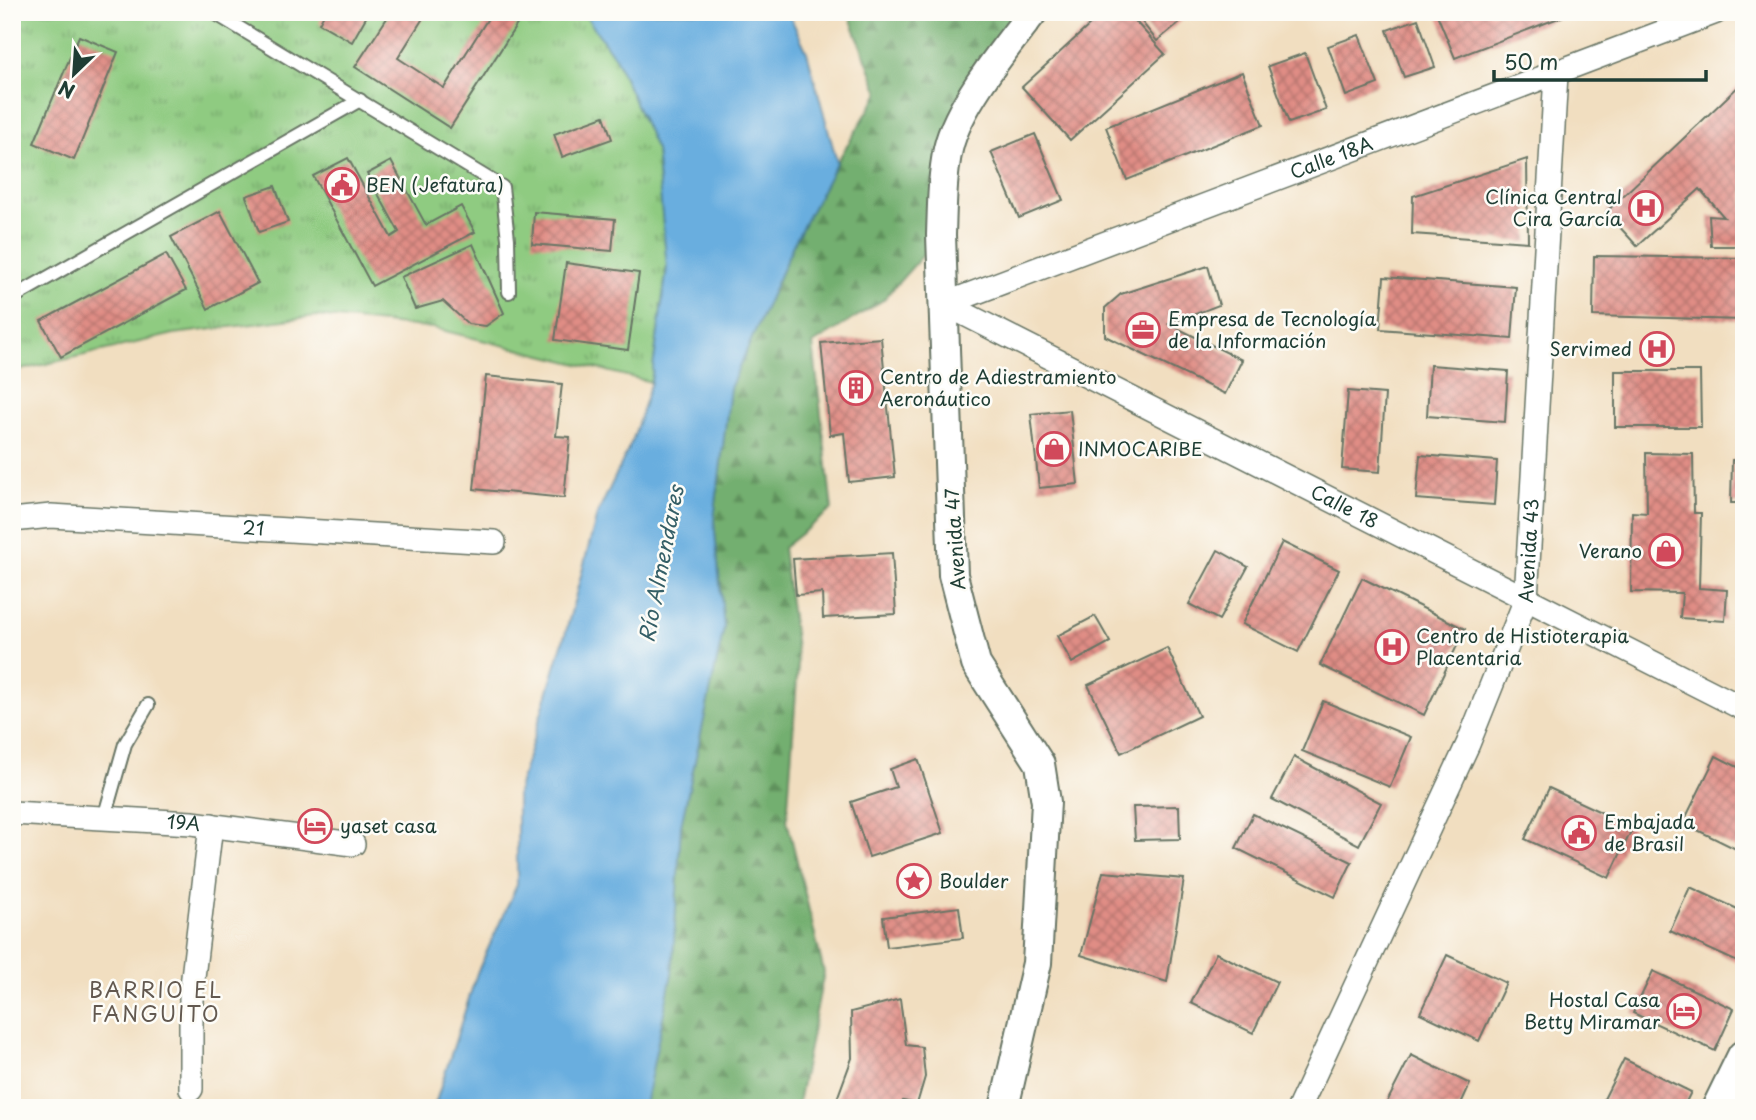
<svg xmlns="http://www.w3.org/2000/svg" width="1756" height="1120" font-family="'Playpen Sans',sans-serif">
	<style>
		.grass { fill: url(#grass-tufts); stroke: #57845a; stroke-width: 2 }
		.forest { fill: url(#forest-firs); stroke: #497652; stroke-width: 2 }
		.water { fill: #69aedf; stroke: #44768a; stroke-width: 2 }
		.building { fill: url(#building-cross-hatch) }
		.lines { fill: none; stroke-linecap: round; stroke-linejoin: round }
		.service-casing { stroke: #687565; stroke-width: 16 }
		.minor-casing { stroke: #687565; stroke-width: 26 }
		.tertiary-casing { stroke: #687565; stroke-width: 32 }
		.secondary-casing { stroke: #687565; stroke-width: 37 }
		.service { stroke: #fff; stroke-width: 12 }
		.minor { stroke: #fff; stroke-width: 23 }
		.tertiary { stroke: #fff; stroke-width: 28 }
		.secondary { stroke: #fff; stroke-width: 33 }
		.labels { text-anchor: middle; stroke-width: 5; stroke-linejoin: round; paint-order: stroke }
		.street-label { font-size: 19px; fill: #1f3d34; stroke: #fdfcf7 }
		.poi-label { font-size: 19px; fill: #1f3d34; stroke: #fdfcf7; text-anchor: start }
		.water-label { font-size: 21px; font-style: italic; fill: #355f67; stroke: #fdfcf7 }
		.neighbourhood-label { font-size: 21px; letter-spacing: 2px; fill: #635950; stroke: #fdfcf7 }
	</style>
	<defs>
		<pattern id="grass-tufts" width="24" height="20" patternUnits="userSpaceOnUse" patternTransform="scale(1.75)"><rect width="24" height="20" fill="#8fcb81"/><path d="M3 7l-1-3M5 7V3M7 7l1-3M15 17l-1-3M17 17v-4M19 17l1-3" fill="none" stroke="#74a66a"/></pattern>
		<pattern id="forest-firs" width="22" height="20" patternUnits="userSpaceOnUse" patternTransform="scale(1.75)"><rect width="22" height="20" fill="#73af6f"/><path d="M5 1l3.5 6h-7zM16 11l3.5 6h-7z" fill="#5e905c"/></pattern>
		<pattern id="building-cross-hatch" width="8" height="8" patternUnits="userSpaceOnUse" patternTransform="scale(1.75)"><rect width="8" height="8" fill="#e08d85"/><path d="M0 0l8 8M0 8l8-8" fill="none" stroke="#b5746e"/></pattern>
	</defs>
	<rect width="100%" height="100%" fill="#fdfcf7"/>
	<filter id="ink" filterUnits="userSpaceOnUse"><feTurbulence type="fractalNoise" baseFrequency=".0143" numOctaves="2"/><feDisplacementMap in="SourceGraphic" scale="14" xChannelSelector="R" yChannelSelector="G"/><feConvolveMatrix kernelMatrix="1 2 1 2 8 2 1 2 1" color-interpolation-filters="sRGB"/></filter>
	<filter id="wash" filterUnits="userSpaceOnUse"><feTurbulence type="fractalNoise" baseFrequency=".00686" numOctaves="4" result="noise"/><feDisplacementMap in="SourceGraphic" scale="28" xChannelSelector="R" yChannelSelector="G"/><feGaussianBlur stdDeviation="1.57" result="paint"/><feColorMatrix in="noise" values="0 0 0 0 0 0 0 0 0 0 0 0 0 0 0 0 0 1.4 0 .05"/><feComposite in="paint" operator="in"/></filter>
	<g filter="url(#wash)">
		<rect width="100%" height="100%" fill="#f1dec0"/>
		<!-- grass -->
		<polygon class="grass" points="12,12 583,12 616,59 656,150 667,267 651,382 433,328 316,316 174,334 12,372"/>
		<!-- forest -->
		<polygon class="forest" points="848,12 1033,12 973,97 941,235 883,300 813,344 832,509 783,548 798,664 787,820 824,972 797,1108 643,1108 672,973 681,825 724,628 714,520 730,388 793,245 837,162 879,93"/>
		<!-- water -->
		<polygon class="water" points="583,12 788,12 807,52 837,162 793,245 730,388 714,520 724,628 681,825 672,973 646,1100 643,1108 434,1108 477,973 517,885 517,793 567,628 597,515 633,439 651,382 667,268 656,150 616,59"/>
		<g id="blocks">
			<!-- building -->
			<g class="building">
				<polygon points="325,12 369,12 352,42 319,23"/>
				<polygon points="391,12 427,12 398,58 444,88 492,12 525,12 450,128 355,67"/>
				<polygon points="1104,12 1127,12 1165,54 1070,140 1022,87"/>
				<polygon points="1134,12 1192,12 1157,41"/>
				<polygon points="1436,12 1574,12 1455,58"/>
				<polygon points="1418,19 1435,67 1404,77 1387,30"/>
				<polygon points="1359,35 1378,84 1346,96 1328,46"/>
				<polygon points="79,36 118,52 74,160 34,143"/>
				<polygon points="1305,53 1326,110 1289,123 1268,66"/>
				<polygon points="1242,72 1263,125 1127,180 1106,127"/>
				<polygon points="1744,81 1744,246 1711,246 1709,216 1724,217 1700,189 1637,246 1606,212"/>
				<polygon points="604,116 612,139 562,157 554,134"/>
				<polygon points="1035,134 1063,200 1019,218 991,152"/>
				<polygon points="348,158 391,237 399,232 367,174 391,161 426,225 461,206 475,232 372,286 313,176"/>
				<polygon points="1527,159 1528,242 1412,234 1413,196"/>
				<polygon points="275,186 288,222 259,232 246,196"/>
				<polygon points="220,211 258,283 208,309 171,237"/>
				<polygon points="534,212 615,219 612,251 532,244"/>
				<polygon points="473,244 504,313 486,326 468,324 443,301 415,309 401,277"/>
				<polygon points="166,254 186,290 61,357 41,321"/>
				<polygon points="1594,256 1744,258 1744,320 1593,316"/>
				<polygon points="566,263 639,273 628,350 555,340"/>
				<polygon points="1208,266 1219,305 1169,324 1242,360 1225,394 1105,336 1105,308 1121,294"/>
				<polygon points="1384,277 1516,287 1512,339 1380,329"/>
				<polygon points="881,338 895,477 849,482 844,433 830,435 821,343"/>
				<polygon points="1430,365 1508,371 1505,422 1427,416"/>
				<polygon points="1615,371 1700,371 1701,427 1615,427"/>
				<polygon points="486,376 562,384 556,436 570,437 564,498 474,489"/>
				<polygon points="1348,391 1385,394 1380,472 1342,469"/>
				<polygon points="1070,410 1078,484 1039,488 1031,414"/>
				<polygon points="1646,453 1693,454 1694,513 1701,513 1699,588 1727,590 1725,621 1680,618 1682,593 1631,592 1632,512 1647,513"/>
				<polygon points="1420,455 1497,461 1494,505 1416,499"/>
				<polygon points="1732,460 1744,460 1744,503 1731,503"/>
				<polygon points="1282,542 1339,570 1298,652 1242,624"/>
				<polygon points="1218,550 1248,567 1219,620 1189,604"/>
				<polygon points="892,553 896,614 823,618 822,593 796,595 793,559"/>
				<polygon points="1362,578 1465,629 1424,715 1320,665"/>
				<polygon points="1095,616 1110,642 1072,663 1057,636"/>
				<polygon points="1167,648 1199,716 1121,753 1088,685"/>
				<polygon points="1323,701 1411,737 1390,787 1302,751"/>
				<polygon points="1716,756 1744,770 1744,853 1683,823"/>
				<polygon points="1294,757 1381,803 1359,845 1272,799"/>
				<polygon points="918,759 943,833 869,857 851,802 896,787 890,769"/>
				<polygon points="1549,788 1633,827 1609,878 1525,839"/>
				<polygon points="1179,806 1180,839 1135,840 1133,807"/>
				<polygon points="1253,814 1352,862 1335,897 1236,848"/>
				<polygon points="1103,872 1184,879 1167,982 1081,955"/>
				<polygon points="1690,887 1744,912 1744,965 1670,931"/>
				<polygon points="959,907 963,938 887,947 883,917"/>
				<polygon points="1216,953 1277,982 1253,1033 1191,1003"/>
				<polygon points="1447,955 1506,983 1479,1041 1420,1013"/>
				<polygon points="1653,971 1734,1009 1715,1051 1633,1013"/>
				<polygon points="900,999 906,1045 922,1047 925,1077 917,1104 903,1101 900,1108 834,1107 852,1058 851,1012"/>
				<polygon points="1411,1055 1470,1084 1459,1108 1384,1108"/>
				<polygon points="1624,1059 1691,1092 1683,1108 1608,1108 1601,1105"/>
			</g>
		</g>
	</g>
	<g filter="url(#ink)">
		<use href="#blocks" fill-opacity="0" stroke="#687565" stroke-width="2"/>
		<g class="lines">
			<!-- service casing -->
			<g class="service-casing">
				<g id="service">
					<polyline points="213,12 502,187 508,239 509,292"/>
					<polyline points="12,298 360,100"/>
					<polyline points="104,818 125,744 148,705"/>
				</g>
			</g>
			<!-- minor casing -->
			<g class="minor-casing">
				<g id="minor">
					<path id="s1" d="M945,304L1744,709"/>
					<path id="s2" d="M945,304L1716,12"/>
					<path id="s3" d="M12,520L51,516L494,542"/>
					<path id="s4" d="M12,813L192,823L353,844"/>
					<polyline points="191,1089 191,994 211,825"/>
					<path id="s5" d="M1299,1108L1468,744L1526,599L1556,74"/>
				</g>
			</g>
			<!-- tertiary casing -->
			<g class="tertiary-casing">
				<path id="tertiary" d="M1004,1108L1037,963L1046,802L1040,764L976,664L953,575L941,235C942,206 942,177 948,149C958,105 1005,48 1033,12"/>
			</g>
			<!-- secondary casing -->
			<g class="secondary-casing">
				<polyline id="secondary" points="1719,1108 1744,1057"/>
			</g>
			<!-- service -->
			<use href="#service" class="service"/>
			<!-- minor -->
			<use href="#minor" class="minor"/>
			<!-- tertiary -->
			<use href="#tertiary" class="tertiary"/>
			<!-- secondary -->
			<use href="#secondary" class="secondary"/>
		</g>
	</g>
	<!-- icons -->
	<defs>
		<g id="civic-ring" transform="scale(1.75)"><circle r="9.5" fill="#fdfcf7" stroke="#d1495b" stroke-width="1.5"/><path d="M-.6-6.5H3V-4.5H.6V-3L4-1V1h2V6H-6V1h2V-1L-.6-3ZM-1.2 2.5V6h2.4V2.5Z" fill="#d1495b"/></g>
		<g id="hospital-ring" transform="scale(1.75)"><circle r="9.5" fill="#fdfcf7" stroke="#d1495b" stroke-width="1.5"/><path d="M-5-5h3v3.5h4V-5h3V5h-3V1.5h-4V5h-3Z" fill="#d1495b"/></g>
		<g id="office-ring" transform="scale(1.75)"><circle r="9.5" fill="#fdfcf7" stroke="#d1495b" stroke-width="1.5"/><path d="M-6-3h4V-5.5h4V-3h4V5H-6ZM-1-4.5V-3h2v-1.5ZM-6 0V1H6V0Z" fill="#d1495b"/></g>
		<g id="building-ring" transform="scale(1.75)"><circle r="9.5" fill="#fdfcf7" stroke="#d1495b" stroke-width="1.5"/><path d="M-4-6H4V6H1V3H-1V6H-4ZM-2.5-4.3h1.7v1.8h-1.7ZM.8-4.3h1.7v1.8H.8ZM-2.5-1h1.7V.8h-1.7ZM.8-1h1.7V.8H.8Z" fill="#d1495b"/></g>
		<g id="shop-ring" transform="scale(1.75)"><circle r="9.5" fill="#fdfcf7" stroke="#d1495b" stroke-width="1.5"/><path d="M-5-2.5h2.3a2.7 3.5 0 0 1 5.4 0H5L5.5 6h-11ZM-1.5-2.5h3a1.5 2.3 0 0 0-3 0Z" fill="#d1495b"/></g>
		<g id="hotel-ring" transform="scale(1.75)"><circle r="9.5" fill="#fdfcf7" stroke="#d1495b" stroke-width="1.5"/><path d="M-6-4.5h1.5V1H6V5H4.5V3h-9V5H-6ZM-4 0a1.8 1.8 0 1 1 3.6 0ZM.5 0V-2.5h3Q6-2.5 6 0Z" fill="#d1495b"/></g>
		<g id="sight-ring" transform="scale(1.75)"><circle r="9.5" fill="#fdfcf7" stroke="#d1495b" stroke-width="1.5"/><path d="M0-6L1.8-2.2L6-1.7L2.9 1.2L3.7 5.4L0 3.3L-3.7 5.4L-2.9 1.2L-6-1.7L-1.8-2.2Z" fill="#d1495b"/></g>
	</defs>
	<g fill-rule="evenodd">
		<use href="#civic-ring" x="342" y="185"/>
		<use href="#hospital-ring" x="1646" y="208"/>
		<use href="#office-ring" x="1143" y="330"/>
		<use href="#hospital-ring" x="1657" y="349"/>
		<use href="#building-ring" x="856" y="388"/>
		<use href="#shop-ring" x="1054" y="449"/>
		<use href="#shop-ring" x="1666" y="551"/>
		<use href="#hospital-ring" x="1392" y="647"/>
		<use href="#hotel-ring" x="315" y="826"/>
		<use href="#civic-ring" x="1579" y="833"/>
		<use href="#sight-ring" x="914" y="881"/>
		<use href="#hotel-ring" x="1684" y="1011"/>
	</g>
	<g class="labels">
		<!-- street labels -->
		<g class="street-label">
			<text dy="7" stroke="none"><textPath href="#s2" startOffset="413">Calle 18A</textPath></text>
			<text dy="7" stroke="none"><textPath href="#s1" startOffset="448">Calle 18</textPath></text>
			<text dy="7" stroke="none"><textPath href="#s3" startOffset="242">21</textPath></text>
			<text transform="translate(955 539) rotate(-94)" y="7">Avenida 47</text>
			<text dy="7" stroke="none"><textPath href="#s5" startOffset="606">Avenida 43</textPath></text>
			<text dy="7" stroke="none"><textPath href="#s4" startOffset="172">19A</textPath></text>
		</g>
		<!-- poi labels -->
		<g class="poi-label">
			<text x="366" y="192">BEN (Jefatura)</text>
			<text x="1622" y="204" text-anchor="end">Clínica Central<tspan x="1622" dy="22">Cira García</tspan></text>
			<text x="1168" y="326">Empresa de Tecnología<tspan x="1168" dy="22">de la Información</tspan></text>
			<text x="1632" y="356" text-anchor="end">Servimed</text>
			<text x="880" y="384">Centro de Adiestramiento<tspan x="880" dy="22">Aeronáutico</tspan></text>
			<text x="1078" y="456">INMOCARIBE</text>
			<text x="1642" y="558" text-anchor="end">Verano</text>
			<text x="1416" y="643">Centro de Histioterapia<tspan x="1416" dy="22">Placentaria</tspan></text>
			<text x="1604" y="829">Embajada<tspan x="1604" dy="22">de Brasil</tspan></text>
			<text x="340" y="833">yaset casa</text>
			<text x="939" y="888">Boulder</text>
			<text x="1660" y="1007" text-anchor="end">Hostal Casa<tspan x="1660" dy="22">Betty Miramar</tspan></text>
		</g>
		<!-- water labels -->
		<g class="water-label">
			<text transform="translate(662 564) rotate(-79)" y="7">Río Almendares</text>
		</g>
		<!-- neighbourhood labels -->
		<g class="neighbourhood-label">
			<text x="156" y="998">BARRIO EL<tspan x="156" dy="24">FANGUITO</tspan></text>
		</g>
	</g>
	<!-- margin -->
	<rect width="1756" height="1120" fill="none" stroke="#fdfcf7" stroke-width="42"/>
	<!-- north arrow -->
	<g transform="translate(74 74) rotate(205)" stroke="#fdfcf7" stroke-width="5" paint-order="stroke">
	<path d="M0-5L12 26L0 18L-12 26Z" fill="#1f3d34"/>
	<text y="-10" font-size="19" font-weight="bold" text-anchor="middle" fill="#1f3d34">N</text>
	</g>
	<!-- scale -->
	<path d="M1494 70v10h212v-10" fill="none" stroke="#1f3d34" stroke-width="3.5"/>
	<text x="1504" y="70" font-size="21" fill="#1f3d34" stroke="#fdfcf7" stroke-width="5" paint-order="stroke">50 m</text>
</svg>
